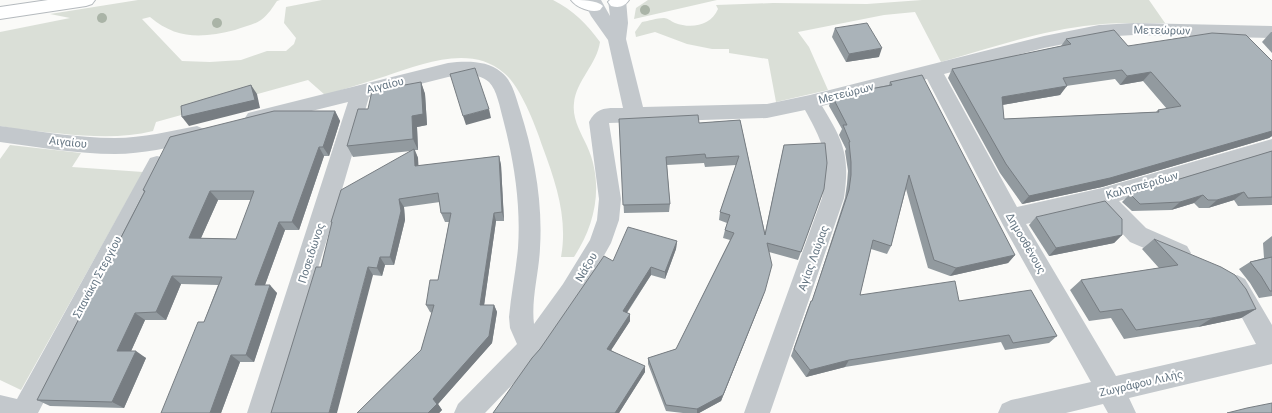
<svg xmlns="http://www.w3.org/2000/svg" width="1272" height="413" font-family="Roboto,sans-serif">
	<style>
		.green { fill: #dadfd7 }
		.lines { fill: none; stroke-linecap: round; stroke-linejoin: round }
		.primary-casing { stroke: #b5babe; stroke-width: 2 }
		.minor { fill: #c3c8cc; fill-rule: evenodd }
		.primary { fill: #fff; fill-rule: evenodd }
		.tree { fill: #aab4a7 }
		.wall { fill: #929a9f; fill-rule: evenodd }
		.shaded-wall { fill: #777d82 }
		.building { fill: #aab3b9; stroke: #777d82; fill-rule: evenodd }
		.labels { text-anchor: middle; stroke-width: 4; stroke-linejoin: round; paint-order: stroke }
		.street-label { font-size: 11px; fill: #657683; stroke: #fff }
	</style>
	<rect width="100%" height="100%" fill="#fafaf8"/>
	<!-- green -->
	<g class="green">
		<path d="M138,0H280L277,1C273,7 268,15 261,20C254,25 243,27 235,30C203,38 177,40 150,17L142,19L182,61L210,62L241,60L267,51H286L294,44L296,38L284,23L286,7L322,0H553C573,10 587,24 600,42C597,64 576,81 574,103C572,119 581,133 587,146C604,183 596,224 574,257H561C568,219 556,183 543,148C536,127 521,87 504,73C471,44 422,64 386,76C366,82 346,89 325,95L308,80L156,122L153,131C110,142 60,133 16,129L0,126V32L70,18L50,14Z"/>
		<polygon points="648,0 717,0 634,19 636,8"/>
		<path d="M922,0H1149L1165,23C1141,24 1117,22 1094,25C1042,30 991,48 941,62L915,12L884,15L798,32L809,47L828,90L776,102L768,59L729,53V49H712L687,44L655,32L636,37L635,32L642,22C649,21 656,18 664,18C667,18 671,21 675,23C691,29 711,26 718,9L716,5L773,3L867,4Z"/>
		<polygon points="10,145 81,153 72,167 143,172 21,390 0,380 0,159"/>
	</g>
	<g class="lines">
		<!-- primary casing -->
		<g class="primary-casing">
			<g id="primary">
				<polygon points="48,0 95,0 92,4 86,6 0,19 0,7"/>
				<path d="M571,0C581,0 597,0 603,6L600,10C591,13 577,8 571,0Z"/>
				<path d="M610,0H629C624,7 619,8 611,6L608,2Z"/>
			</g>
		</g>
		<!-- minor -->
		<g class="minor">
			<path d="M583,0H601L610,16L608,0H626L628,23L626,39L643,107L767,104L810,95L1044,36L1099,25L1134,23L1272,26V38L1134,35L1099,37L1044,48L944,74L1017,207L1102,188L1272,139V155L1119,201L1146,228L1187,246L1191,253L1187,260L1179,263L1130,242L1098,207L1026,224L1116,376L1256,344L1225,286L1229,279L1237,275L1245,279L1272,325V364L1129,398L1136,413H1108L1103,404L1066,413H998L1002,404L1011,400L1091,382L1003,225L927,79L822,106C844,142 850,156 844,198L770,413H744L822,198C829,157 825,146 805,110L767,118L609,123L621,199L619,220L611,243L579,300L541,355L485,413H454L458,404L517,344L510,328L509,317C511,294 516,271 518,248C521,204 514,161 503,119C500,108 497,90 489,82C478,72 461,75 448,77L369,97L336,210L273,413H247L348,102L255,125L248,123L245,118L248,113L448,63C465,61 487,60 501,72C512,80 516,97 520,110C534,154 543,201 540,248C539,273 531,299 534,324L563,284L590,240L597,220L599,199L589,122C597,106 608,108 623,108L608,40L591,16Z"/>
			<path d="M0,126C38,131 77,138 115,138C143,138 170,131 197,126L204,129L207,134L204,139L197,142C170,147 143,154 115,154C77,154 38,147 0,142Z"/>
			<polygon points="157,156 164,158 168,164 38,413 0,413 0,395 17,399 150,158"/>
		</g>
		<!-- primary -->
		<use href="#primary" class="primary"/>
	</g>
	<!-- trees -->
	<g class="tree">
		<circle cx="645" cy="10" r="5"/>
		<circle cx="102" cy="18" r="5"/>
		<circle cx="217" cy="23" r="5"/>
	</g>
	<!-- wall -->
	<g class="wall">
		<polygon points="835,28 879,57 846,62 832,37"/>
		<polygon points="1271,32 1272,32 1272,53 1262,42"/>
		<path d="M1066,39L1272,61V136L1269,138L1102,187L1022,204L1000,173L948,78L952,69L1061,46ZM1115,79L1120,85L1143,81L1167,109L1158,110L1156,112L1004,119L1002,105L1060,95L1066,86Z"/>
		<polygon points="421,82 425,94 427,125 417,127 418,150 415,150 418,158 418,166 499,156 501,165 504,221 496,221 484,305 494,305 497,312 492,343 438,404 442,410 439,413 357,413 421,350 432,313 430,312 426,305 438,280 449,222 445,222 441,213 440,202 404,207 405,220 394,265 385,265 382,276 373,275 321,267 332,224 331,222 411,151 353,157 347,146 368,109"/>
		<polygon points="890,82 1015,255 1008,263 950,276 928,268 906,189 891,246 887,254 871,249 860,295 959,301 1057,336 1049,343 1005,350 1001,342 845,367 806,377 791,356 808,308 811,301 812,301 845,198 847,184 848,171 845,151 846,149 839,135 842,129 829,106 832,96 889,85"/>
		<path d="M335,111L340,121L329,156H324L299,230H285L265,285L277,293L254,362H240L221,413H161L204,322L218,285L181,284L166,320H145L131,351L146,358L124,408L50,406L37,400L144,192L143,190ZM218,200H251L236,239L201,238Z"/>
		<polygon points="619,119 699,123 740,120 765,233 784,145 824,189 798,260 769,252 762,299 721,401 699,413 683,413 666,411 648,364 648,358 676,349 730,240 723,238 725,230 727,223 719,220 720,212 736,165 705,167 704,163 667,165 670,204 669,212 624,213"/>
		<polygon points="1272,151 1272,205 1238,206 1234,200 1208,208 1199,208 1194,203 1171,210 1132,211 1122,202 1130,194"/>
		<polygon points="1036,217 1122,235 1114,243 1049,256 1029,225"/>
		<polygon points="1272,236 1272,296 1259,298 1250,283 1239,269 1250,262 1264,258 1263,243"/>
		<polygon points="1154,239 1256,309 1241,318 1198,327 1124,339 1111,318 1089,321 1070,290 1081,280 1159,268 1142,249"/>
		<polygon points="677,241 676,249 665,279 651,275 627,313 630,314 630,321 611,350 645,372 619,413 493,413 540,349 613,261"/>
	</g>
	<!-- shaded-wall -->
	<g class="shaded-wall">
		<polygon points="882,48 879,57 846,62 849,54"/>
		<polygon points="1151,72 1143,81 1120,85 1127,76"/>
		<polygon points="421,82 425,94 427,125 417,127 418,150 413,139 412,116"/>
		<polygon points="251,85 257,94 260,108 189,126 182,117"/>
		<polygon points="1067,86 1060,95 996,106 1002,97"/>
		<polygon points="489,109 491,118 466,125 463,116"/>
		<polygon points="335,111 340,121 329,156 323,147"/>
		<polygon points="1272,131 1272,136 1269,138 1102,187 1022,204 1029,196"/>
		<polygon points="319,147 324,156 299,230 292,222"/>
		<polygon points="414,149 418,158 419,175 415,166"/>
		<polygon points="499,156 501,165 504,221 502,212"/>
		<polygon points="210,191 218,200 197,247 189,238"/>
		<polygon points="1244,192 1234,200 1208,208 1217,200"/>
		<polygon points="1203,195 1194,203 1171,210 1180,202"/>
		<polygon points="399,199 404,207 405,220 394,265 390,257"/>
		<polygon points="494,213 496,221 483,313 480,305"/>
		<polygon points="279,222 285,230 262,293 255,285"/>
		<polygon points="1122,235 1114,243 1049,256 1056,248"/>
		<polygon points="677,241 676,249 665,279 665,272"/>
		<polygon points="1015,255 1008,263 950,276 956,268"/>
		<polygon points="380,257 385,265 382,276 377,268"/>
		<polygon points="368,267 373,275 337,413 329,413"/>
		<polygon points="651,267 651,275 623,318 623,311"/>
		<polygon points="172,276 181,284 166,320 156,312"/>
		<polygon points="270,285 277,293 254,362 246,355"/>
		<polygon points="765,291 762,299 721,401 699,413 697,413 697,409"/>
		<polygon points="494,305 497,312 492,343 438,404 442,410 439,413 429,413 433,399"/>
		<polygon points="1256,309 1241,318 1198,327 1212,318"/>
		<polygon points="135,313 145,320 128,358 117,351"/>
		<polygon points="630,314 630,321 608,355 607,349"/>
		<polygon points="136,351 146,358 124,408 112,402"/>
		<polygon points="231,355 240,362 221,413 210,413"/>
		<polygon points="849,360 845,367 806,377 810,370"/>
		<polygon points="645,366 645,372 619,413 615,413"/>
	</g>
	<!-- building -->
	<g class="building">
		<polygon points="867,23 882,48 849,54 835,28"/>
		<path d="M1114,30L1128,46L1212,33L1246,35L1272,61V131L1110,178L1029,196L1006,164L952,69L1071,44L1066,39ZM1122,70L1127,76L1151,72L1181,106L1158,110L1159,112L1004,119L1002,97L1067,86L1063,78Z"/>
		<polygon points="475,68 489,109 463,116 450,74"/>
		<polygon points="922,75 1015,255 956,268 934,260 909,175 891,246 873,240 860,295 955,281 959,301 1031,290 1057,336 1013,343 1009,335 849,360 810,370 794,349 811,301 812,301 849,190 851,175 851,162 849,142 850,142 843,125 847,125 832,96 892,85 890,82"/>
		<polygon points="421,82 423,114 412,116 413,139 347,146 358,109 368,109 372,91"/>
		<polygon points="251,85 255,100 182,117 181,106"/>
		<path d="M274,111H335L323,147H319L292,222H279L255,285H270L246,355H231L210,413H161L198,322H204L222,277L172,276L156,312L135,313L117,351H136L112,402L37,400L145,191L143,190L170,137ZM210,191H254L236,239L189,238Z"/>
		<polygon points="698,115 699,123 740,120 765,235 784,145 825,143 827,163 824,189 801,252 767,243 772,265 765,291 723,395 697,409 666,405 648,358 676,349 734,233 725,230 730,215 720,212 739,156 706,158 705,154 666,157 670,204 623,205 619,119"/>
		<polygon points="414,149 415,166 499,156 502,212 494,213 480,305 494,305 489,336 433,399 437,404 428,413 357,413 421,350 434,305 426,305 430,280 438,280 451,213 441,213 438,193 399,199 401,211 390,257 380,257 377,268 368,267 329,413 271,413 316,267 321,267 332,222 331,222 341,190"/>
		<polygon points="1272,151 1272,197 1248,198 1244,192 1217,200 1208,200 1203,195 1180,202 1140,204 1130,194"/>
		<polygon points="1105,201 1122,219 1122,235 1056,248 1036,217"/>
		<polygon points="628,227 677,241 665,272 651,267 623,311 630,314 607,349 645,366 615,413 493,413 532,358 540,349 604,256 613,261"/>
		<polygon points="1154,239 1221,267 1235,275 1246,289 1256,309 1212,318 1136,330 1122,309 1100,312 1081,280 1178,265"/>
		<polygon points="1272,257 1272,291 1270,291 1261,276 1250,262"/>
		<polygon points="1272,403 1272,413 1227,413 1247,408"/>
	</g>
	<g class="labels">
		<!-- street labels -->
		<g class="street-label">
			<text transform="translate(1162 30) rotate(1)" y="4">Μετεώρων</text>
			<text transform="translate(385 85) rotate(-14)" y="4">Αιγαίου</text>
			<text transform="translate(846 93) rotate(-14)" y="4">Μετεώρων</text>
			<text transform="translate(68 142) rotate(6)" y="4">Αιγαίου</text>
			<text transform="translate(1142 185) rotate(-16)" y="4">Καλησπέριδων</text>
			<text transform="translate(1026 243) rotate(60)" y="4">Δημοσθένους</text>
			<text transform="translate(311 253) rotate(-72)" y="4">Ποσειδώνος</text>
			<text transform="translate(813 258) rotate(-70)" y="4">Αγίας Λαύρας</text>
			<text transform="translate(586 267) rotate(-60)" y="4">Νάξου</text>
			<text transform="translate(97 277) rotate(-62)" y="4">Σπανάκη Στεργίου</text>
			<text transform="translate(1141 383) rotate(-13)" y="4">Ζωγράφου Λιλής</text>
		</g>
	</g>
</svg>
